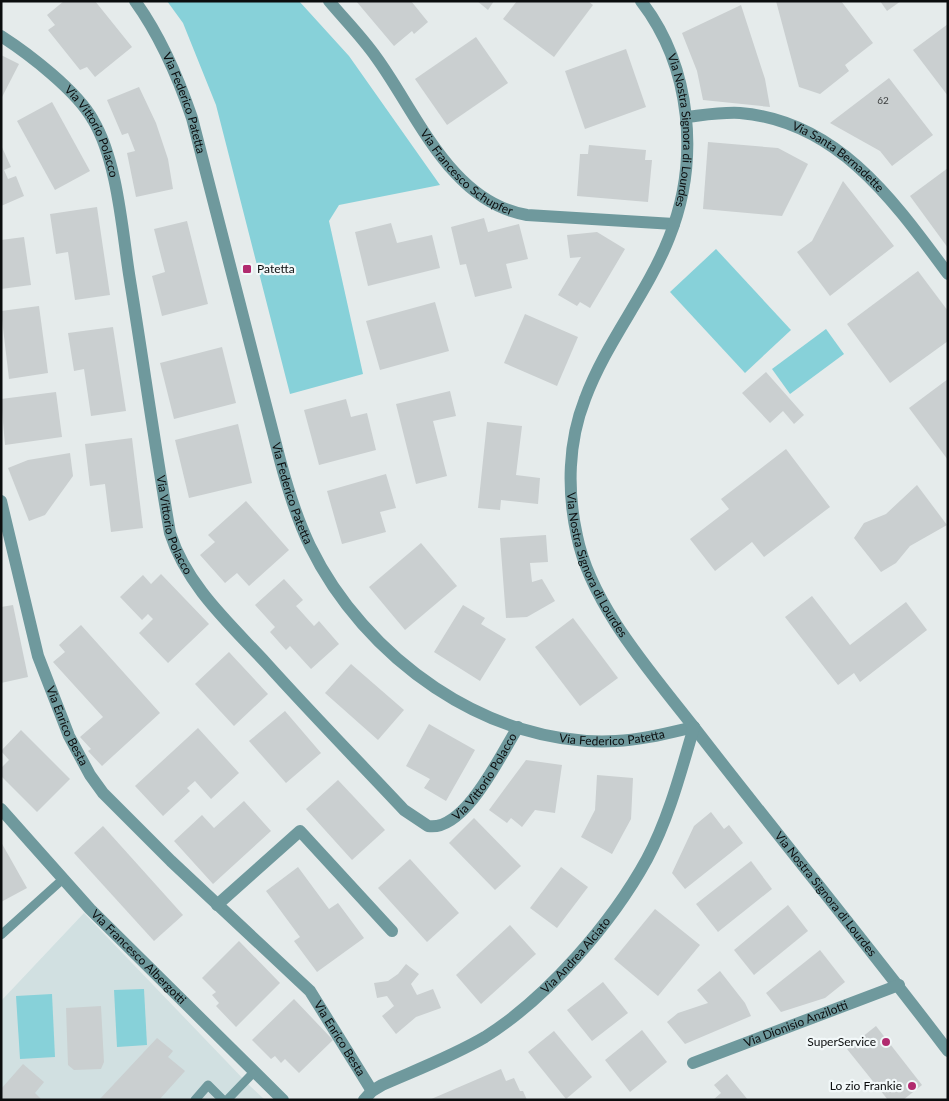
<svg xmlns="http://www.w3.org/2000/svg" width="949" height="1101" font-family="Lato,sans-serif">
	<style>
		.built { fill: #d1e0e1 }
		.green { fill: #87d1d9 }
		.building { fill: #cacfd0 }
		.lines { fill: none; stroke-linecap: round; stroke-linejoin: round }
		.lane { stroke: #6f999d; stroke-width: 9 }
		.street { stroke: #6f999d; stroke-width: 12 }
		.poi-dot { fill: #b12b6f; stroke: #f2f8f9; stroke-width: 2 }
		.labels { text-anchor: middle; stroke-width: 4.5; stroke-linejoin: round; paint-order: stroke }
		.number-label { font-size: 10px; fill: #3b3e3e }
		.street-label { font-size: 12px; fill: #0b0d0e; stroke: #f2f8f9 }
		.poi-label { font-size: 12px; fill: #0b0d0e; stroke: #f2f8f9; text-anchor: end }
	</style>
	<rect width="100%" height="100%" fill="#e5ebeb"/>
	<!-- built -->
	<polygon class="built" points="84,913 250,1086 265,1100 1,1100 1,1001"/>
	<!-- green -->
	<g class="green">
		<polygon points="167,1 299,1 349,56 440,185 339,205 329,221 363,374 290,394 216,105 183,23"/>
		<polygon points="716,249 791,330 745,373 670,292"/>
		<polygon points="826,329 844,354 790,394 772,369"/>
		<polygon points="144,989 147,1045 117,1047 114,990"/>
		<polygon points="52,994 55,1057 20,1059 16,996"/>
	</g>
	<!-- building -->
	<g class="building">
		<polygon points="64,1 95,1 132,47 95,77 87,67 80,70 48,30 55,25 47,15"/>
		<polygon points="356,1 411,1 428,22 414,34 412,31 394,46"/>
		<polygon points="477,1 494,1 488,10"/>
		<polygon points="517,1 588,1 593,5 554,57 503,19"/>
		<polygon points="776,1 841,1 873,43 845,65 849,71 820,94 799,87"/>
		<polygon points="880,1 901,1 887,11"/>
		<polygon points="741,5 765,79 770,107 703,100 697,71 682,33"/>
		<polygon points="948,24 948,96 913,50"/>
		<polygon points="476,37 508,83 447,125 415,79"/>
		<polygon points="626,49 646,107 585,129 565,71"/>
		<polygon points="1,55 19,64 1,99"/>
		<polygon points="889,78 933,135 892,166 880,151 830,123"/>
		<polygon points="139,87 156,123 168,159 173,189 136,197 127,153 135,151 128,133 122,135 107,100"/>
		<polygon points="52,102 90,171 55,190 17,121"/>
		<polygon points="708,142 778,148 808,164 782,216 703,209"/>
		<polygon points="1,145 11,167 4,170 8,179 16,176 24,196 1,206"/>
		<polygon points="589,145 646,150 645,160 652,160 648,202 577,196 580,154 588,154"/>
		<polygon points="948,168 948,248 910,196"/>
		<polygon points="843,181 894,246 830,296 797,252 812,241"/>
		<polygon points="97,207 110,295 75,300 68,252 56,254 50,214"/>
		<polygon points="484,218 488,232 519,224 528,259 506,264 512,288 475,297 466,264 460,265 451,227"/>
		<polygon points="187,221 208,304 162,316 152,276 165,272 154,229"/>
		<polygon points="391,223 397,243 432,235 440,268 368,286 355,232"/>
		<polygon points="597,232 625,249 590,308 580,302 577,306 558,295 581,257 570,258 567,235"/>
		<polygon points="24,237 31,285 1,289 1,240"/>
		<polygon points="918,271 948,311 948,341 890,383 847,324"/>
		<polygon points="435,302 449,351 380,370 366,321"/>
		<polygon points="39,306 48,373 9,379 1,311"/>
		<polygon points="525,314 578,337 557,386 504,363"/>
		<polygon points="113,327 126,411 91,416 84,369 74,371 68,333"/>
		<polygon points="222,347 236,403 174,419 160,363"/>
		<polygon points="766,372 804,415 794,424 783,411 770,423 742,393"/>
		<polygon points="948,379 948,460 909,408"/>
		<polygon points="450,391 456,416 433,421 447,476 416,484 396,404"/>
		<polygon points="56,392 62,437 5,445 1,399"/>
		<polygon points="346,399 351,417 367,413 376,450 319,465 304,410"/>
		<polygon points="487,422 522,426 516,475 540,478 538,504 501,500 500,510 478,508"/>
		<polygon points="238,424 252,483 189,498 175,440"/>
		<polygon points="132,438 143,528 111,532 105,484 90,486 85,444"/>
		<polygon points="786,449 830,507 764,557 752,542 715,571 690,539 729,509 721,499"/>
		<polygon points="70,453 73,476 45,515 29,521 8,468 28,460"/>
		<polygon points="386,474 396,508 380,512 386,532 342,544 327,491"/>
		<polygon points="917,485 947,525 910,546 896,563 881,572 854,538 864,523 886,514"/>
		<polygon points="246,501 289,550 249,586 237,573 225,583 200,555 215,542 208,535"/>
		<polygon points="546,535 548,562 530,563 532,582 542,579 555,601 527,617 506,618 500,538"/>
		<polygon points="421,543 457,586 405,630 369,587"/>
		<polygon points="161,574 209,624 168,663 139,633 153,619 148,614 142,620 120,597 143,575 151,584"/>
		<polygon points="284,579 303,600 296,606 314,626 319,621 339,644 311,669 290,646 286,650 270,632 275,627 255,605"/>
		<polygon points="812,596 850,645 906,602 927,630 860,682 854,673 838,685 785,617"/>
		<polygon points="13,605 28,677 1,683 1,607"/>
		<polygon points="463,605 485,618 481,624 506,639 480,681 434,652"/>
		<polygon points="573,618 618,678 580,706 535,647"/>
		<polygon points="81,625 160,713 102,766 88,751 91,749 80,737 103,717 53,662 65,652 59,645"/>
		<polygon points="229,652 268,694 234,726 195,684"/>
		<polygon points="351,664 404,710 378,740 325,693"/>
		<polygon points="285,711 321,753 286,783 249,741"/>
		<polygon points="429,724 475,750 446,801 424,788 430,779 406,766"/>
		<polygon points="198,728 239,773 211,799 195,781 187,788 190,791 163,816 135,786"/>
		<polygon points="21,730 70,779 37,812 1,776 1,768 9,760 1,751"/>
		<polygon points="526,760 562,765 555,813 535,810 522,827 511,818 507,823 489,810"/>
		<polygon points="597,775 633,778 631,819 612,854 581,837 595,810"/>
		<polygon points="338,780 385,830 352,860 306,809"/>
		<polygon points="244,801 271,831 213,884 174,841 202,815 214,828"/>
		<polygon points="711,812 724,829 729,825 743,843 685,889 672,873 694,826"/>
		<polygon points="474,818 521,866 495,890 449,843"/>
		<polygon points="103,826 183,915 154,941 74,853"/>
		<polygon points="1,842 27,888 1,902"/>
		<polygon points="410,859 459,913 427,942 378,888"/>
		<polygon points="751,861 772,889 718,932 696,904"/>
		<polygon points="298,867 329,909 338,903 364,938 317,972 294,941 300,937 266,891"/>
		<polygon points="561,867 588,887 557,928 530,908"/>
		<polygon points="788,905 808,931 754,975 734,950"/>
		<polygon points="655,909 700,945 658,996 614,959"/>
		<polygon points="510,925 536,954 481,1004 456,975"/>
		<polygon points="239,941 280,983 236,1027 216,1006 219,1003 212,995 216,992 202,978"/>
		<polygon points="820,950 845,982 825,998 781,1012 766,993"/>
		<polygon points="406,964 419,974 411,984 417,995 433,989 441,1008 416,1017 396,1034 382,1016 394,1006 387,996 377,998 374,983 388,981 398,974"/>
		<polygon points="720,971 745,1003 751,1016 685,1044 667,1022 678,1013 708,1003 697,990"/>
		<polygon points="603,982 628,1013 592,1041 567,1010"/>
		<polygon points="294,999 333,1040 299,1073 285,1059 281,1063 275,1056 271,1059 252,1040"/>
		<polygon points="101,1006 104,1062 101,1069 74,1070 68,1065 66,1008"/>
		<polygon points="876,1026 922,1085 903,1100 888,1100 847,1049"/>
		<polygon points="642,1030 667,1062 630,1092 605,1060"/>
		<polygon points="554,1031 592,1077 566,1099 528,1052"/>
		<polygon points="157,1038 173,1051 168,1057 185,1071 159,1100 99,1100"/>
		<polygon points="23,1064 44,1082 35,1093 42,1100 1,1100 1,1089"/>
		<polygon points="501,1069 506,1081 514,1078 520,1091 523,1091 527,1100 429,1100"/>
		<polygon points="727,1074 748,1100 713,1100 721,1093 714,1085"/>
	</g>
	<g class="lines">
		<!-- lane -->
		<g class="lane">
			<polyline points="1,935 63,879"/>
			<polyline points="195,1100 208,1085 223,1100"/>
			<polyline points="227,1100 253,1073"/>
		</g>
		<!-- street -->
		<g class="street">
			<path id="s1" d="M135,1C161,37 178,77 192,118L280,460C288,490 297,519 310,546C364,657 488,748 616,741C642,740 668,733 694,727"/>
			<path id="s2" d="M329,1C344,19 362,37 376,57C417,113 450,202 527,215L674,224"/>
			<path id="s3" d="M641,1C692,67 700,161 669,238C647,294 606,342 585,399C568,442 567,491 577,536C591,605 651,672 693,726C777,835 865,941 948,1051"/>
			<path id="s4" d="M1,36C29,54 77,91 93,120C117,160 122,228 129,274C143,360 155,447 170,533C187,586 229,623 266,663C311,713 358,761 404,810L428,826C465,832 501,754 518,727"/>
			<path id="s5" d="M686,117C704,115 722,112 740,113C838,121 894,201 948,274"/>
			<path id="s6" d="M1,501L38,656L69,736L90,775L103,793L171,861L310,991L372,1091"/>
			<path id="s7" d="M1,809L90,909L283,1100"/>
			<polyline points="217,905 300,831 392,931"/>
			<path id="s8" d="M693,1063L899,985"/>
			<path id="s9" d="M364,1100L372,1091L382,1085C416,1070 453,1056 485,1037C547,998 612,923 647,859C669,818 681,771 694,727"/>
		</g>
	</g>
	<!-- markers -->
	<g class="poi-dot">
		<rect x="242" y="264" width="10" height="10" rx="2.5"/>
		<circle cx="886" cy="1042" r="5"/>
		<circle cx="912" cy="1086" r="5"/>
	</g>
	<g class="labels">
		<!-- number labels -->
		<g class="number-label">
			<text x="883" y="104">62</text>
		</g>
		<!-- street labels -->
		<g class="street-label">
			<text dy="4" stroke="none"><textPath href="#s1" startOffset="114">Via Federico Patetta</textPath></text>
			<text dy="4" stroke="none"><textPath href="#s3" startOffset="139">Via Nostra Signora di Lourdes</textPath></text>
			<text dy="4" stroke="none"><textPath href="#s4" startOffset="135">Via Vittorio Polacco</textPath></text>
			<text dy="4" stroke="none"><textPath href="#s5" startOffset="164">Via Santa Bernadette</textPath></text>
			<text dy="4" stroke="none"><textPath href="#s2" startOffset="222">Via Francesco Schupfer</textPath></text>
			<text dy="4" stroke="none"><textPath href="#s1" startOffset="519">Via Federico Patetta</textPath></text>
			<text dy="4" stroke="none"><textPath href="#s4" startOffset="540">Via Vittorio Polacco</textPath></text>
			<text dy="4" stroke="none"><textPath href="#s3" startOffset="604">Via Nostra Signora di Lourdes</textPath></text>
			<text dy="4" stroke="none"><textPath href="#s6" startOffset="235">Via Enrico Besta</textPath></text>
			<text dy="4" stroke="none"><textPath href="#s1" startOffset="954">Via Federico Patetta</textPath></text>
			<text dy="4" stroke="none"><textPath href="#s4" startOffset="1020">Via Vittorio Polacco</textPath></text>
			<text dy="4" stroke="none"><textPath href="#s3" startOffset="1009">Via Nostra Signora di Lourdes</textPath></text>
			<text dy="4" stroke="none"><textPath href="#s9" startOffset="260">Via Andrea Alciato</textPath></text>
			<text dy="4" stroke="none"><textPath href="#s7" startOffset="202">Via Francesco Albergotti</textPath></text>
			<text dy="4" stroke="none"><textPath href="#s8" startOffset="110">Via Dionisio Anzilotti</textPath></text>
			<text dy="4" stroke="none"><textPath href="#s6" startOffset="654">Via Enrico Besta</textPath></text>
		</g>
		<!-- poi labels -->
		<g class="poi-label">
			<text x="257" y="273" text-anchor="start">Patetta</text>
			<text x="876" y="1046">SuperService</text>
			<text x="902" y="1090">Lo zio Frankie</text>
		</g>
	</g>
	<!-- border -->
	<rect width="949" height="1101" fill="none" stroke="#0b0d0e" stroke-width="5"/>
</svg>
